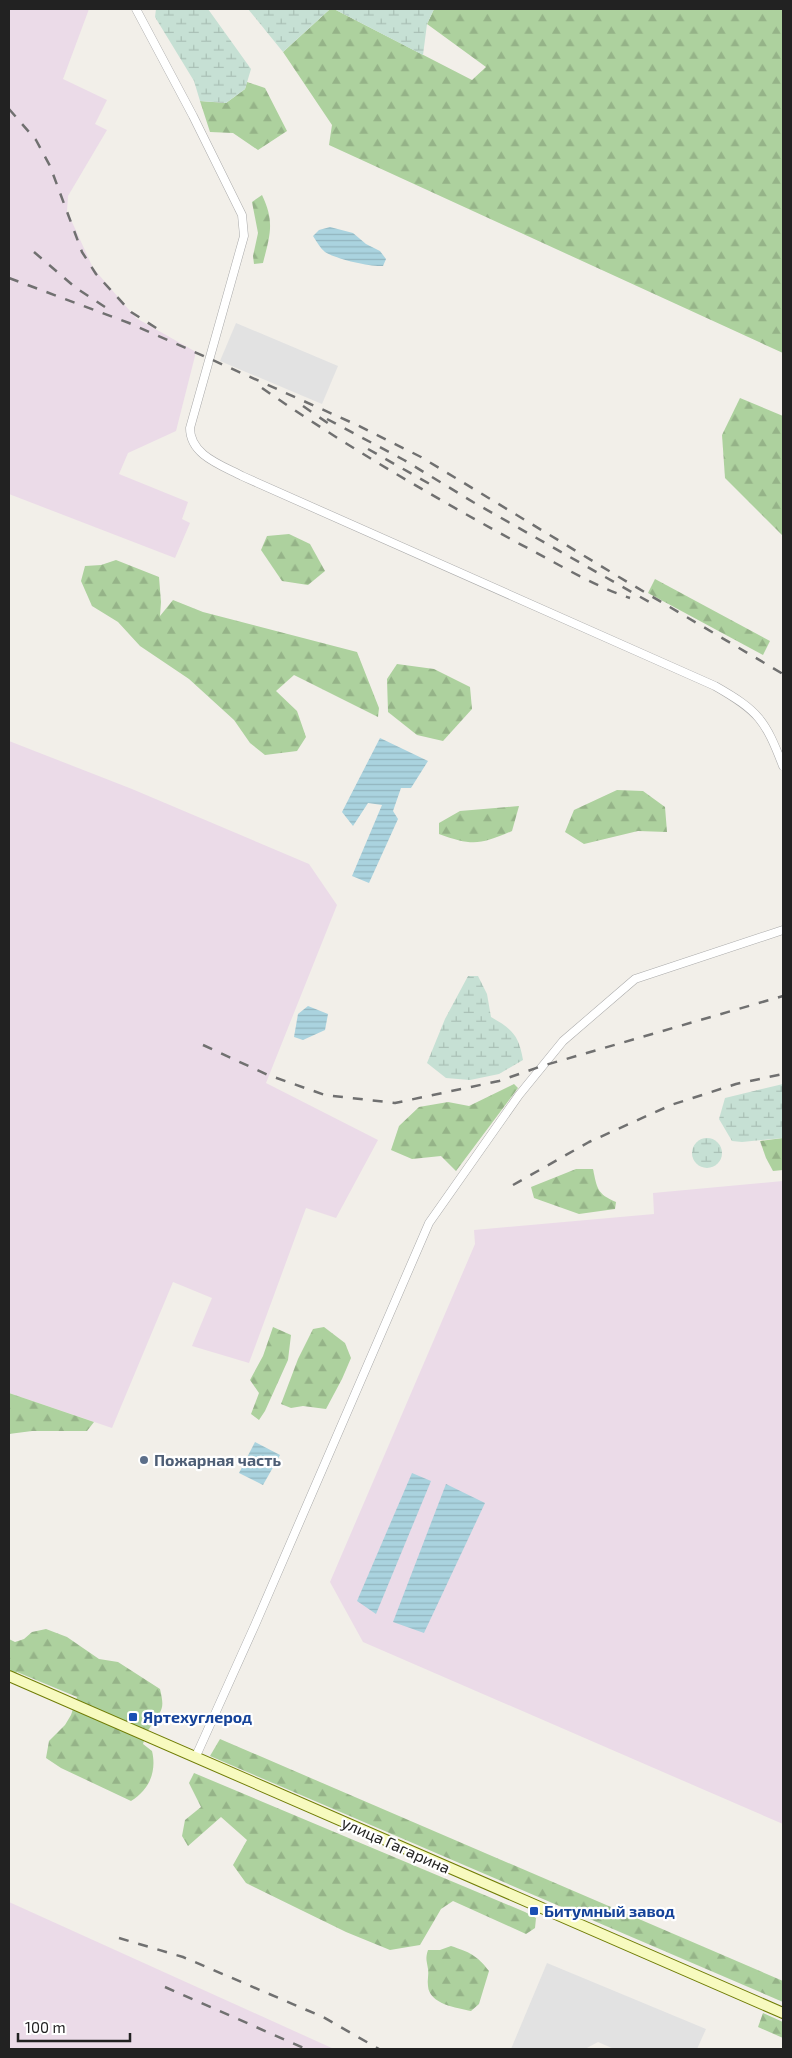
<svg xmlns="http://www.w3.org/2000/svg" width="792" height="2058" font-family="'Exo 2',sans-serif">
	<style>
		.industrial { fill: #ebdbe8 }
		.forest { fill: url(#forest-firs) }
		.wetland { fill: url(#wetland-marsh) }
		.parking { fill: #e2e2e2 }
		.water { fill: url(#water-rules) }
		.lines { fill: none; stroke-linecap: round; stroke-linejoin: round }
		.minor-casing { stroke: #a9a9a9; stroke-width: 9 }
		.secondary-casing { stroke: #707d05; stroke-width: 12 }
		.minor { stroke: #fff; stroke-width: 8 }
		.secondary { stroke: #f7fabf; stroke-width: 10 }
		.rail { stroke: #707070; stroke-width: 2.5; stroke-dasharray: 10 10; stroke-linecap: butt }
		.service-dot { fill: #5c6f8a; stroke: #fff; stroke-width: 2 }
		.transit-dot { fill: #1a4fb4; stroke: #fff; stroke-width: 2 }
		.labels { text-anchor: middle; stroke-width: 4.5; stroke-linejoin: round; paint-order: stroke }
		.service-label { font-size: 16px; font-weight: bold; fill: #4e5e75; stroke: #fff; text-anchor: start }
		.transit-label { font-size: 16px; font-weight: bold; fill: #164399; stroke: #fff; text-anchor: start }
		.street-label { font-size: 16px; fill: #222; stroke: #fff }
	</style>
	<defs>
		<pattern id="forest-firs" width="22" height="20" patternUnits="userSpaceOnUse" patternTransform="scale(1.25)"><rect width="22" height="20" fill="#add19e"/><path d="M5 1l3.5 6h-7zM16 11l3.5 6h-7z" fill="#95b388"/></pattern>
		<pattern id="wetland-marsh" width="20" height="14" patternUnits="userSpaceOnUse" patternTransform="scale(1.25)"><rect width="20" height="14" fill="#c6e0d4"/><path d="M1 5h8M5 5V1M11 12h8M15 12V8" fill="none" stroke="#aac0b6"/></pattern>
		<pattern id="water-rules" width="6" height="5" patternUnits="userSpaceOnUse" patternTransform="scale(1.25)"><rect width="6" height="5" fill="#aad3df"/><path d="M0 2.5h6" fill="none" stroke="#92b5bf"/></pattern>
	</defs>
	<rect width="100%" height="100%" fill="#f2efe9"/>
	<!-- industrial -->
	<g class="industrial">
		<polygon points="9,9 89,9 63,79 107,100 95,124 107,130 68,196 67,211 93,268 136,318 196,352 176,431 128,453 119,474 188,502 182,519 190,523 175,558 9,494"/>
		<polygon points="9,741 132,789 309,864 337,905 266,1083 378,1140 336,1218 306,1208 249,1363 192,1346 212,1298 173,1282 112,1428 9,1393"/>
		<polygon points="783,1181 783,1824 363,1642 330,1582 475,1244 474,1230 654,1214 653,1193"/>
		<polygon points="9,1902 334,2049 9,2049"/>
	</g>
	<!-- forest -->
	<g class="forest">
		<polygon points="330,9 334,9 472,80 486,67 427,24 434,9 783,9 783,353 329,145 332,125 283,52"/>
		<polygon points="247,82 265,88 287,131 258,150 233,133 210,132 200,101 226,103 245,89"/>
		<path d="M262,195C275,222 270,235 263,263L254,264L253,256L258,233L252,202Z"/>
		<polygon points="740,398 783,416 783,536 725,478 722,435"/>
		<polygon points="289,534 310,544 325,571 308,585 282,581 261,550 267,536"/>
		<polygon points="116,560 159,577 161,602 160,616 173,600 203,612 357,652 379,708 378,717 294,675 276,691 297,711 306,737 297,751 265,755 250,743 234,720 189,679 140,646 118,622 92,606 81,581 85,566 101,565"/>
		<polygon points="655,579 770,641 763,655 648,593"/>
		<polygon points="397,664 434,669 470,687 472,709 443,741 417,735 388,712 387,679"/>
		<polygon points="617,790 643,791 665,807 667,832 638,831 584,844 565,832 574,810"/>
		<path d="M519,806L512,831C480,845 472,846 439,834V823L460,811Z"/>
		<polygon points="514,1084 518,1088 456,1171 441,1156 412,1159 391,1150 399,1126 419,1107 448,1102 469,1106"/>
		<polygon points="783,1138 783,1170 773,1171 766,1158 760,1141"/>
		<path d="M576,1169H593C597,1188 597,1194 616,1202L615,1209L579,1214L534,1198L531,1187Z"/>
		<polygon points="273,1327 291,1335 288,1360 265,1411 259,1420 251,1414 259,1393 250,1380 263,1356"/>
		<polygon points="324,1327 345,1343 351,1358 342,1379 326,1409 303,1406 291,1408 281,1404 298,1359 313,1329"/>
		<polygon points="9,1393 94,1422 87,1431 32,1431 9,1434"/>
		<path d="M46,1629L67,1637L99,1659L118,1662L160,1689C165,1710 162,1709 151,1726C147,1731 145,1738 143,1744L152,1751C157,1772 149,1790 131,1801L61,1768L46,1758L49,1741L65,1725L71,1715L77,1697L17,1672L9,1682V1639L15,1642L24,1639L32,1632Z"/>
		<polygon points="220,1739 783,1981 783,2002 210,1756"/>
		<polygon points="194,1773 525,1912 536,1918 535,1928 526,1934 453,1901 441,1909 420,1945 390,1950 346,1932 246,1883 233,1865 247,1840 221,1817 188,1846 182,1836 185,1820 201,1807 189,1783"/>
		<path d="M451,1946C469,1952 477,1955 489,1971L479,2004L471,2011C457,2008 429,2004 428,1986C427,1980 429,1975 428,1969C427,1961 425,1959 428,1950H440Z"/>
		<polygon points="763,2013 783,2022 783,2038 758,2027"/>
	</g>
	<!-- wetland -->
	<g class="wetland">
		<polygon points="156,9 208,9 251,69 245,89 226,103 200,101 194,81 155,17"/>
		<polygon points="248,9 330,9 283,52"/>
		<polygon points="334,9 434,9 427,24 423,55"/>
		<path d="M468,976H478L487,994L491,1017C512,1029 519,1035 523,1060L499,1074L470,1080L446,1078L427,1063L445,1019Z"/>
		<polygon points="783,1084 783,1138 742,1142 732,1141 719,1119 725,1098"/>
		<circle cx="707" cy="1153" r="15"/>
	</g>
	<!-- parking -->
	<g class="parking">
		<polygon points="236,323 338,366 322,404 220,361"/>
		<polygon points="547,1963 706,2029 697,2049 614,2049 598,2042 585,2049 511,2049"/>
	</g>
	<!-- water -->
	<g class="water">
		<path d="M330,227L353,233L366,244L380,251L386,259L383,266C370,267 336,259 325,252C320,248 317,242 313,236L319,230Z"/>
		<polygon points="380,738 428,761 411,788 401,788 393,811 398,819 369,883 352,876 382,805 368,803 353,826 342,812"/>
		<polygon points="308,1006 328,1014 325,1030 303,1040 294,1037 298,1014"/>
		<polygon points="255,1442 280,1455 263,1485 239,1473"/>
		<polygon points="412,1473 431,1481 376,1614 357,1601"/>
		<polygon points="446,1484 485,1503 424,1633 393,1622"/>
	</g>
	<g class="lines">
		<!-- minor casing -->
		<g class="minor-casing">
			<g id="minor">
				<path d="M136,9L193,116L242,215L244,236L190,428C190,455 221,465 242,476L715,686C759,711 765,720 783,766"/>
				<polyline points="196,1756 255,1625 429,1223 519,1095 563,1041 635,979 783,930"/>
			</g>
		</g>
		<!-- secondary casing -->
		<g class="secondary-casing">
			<polyline id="secondary" points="9,1676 783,2013"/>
		</g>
		<!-- minor -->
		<use href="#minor" class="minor"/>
		<!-- secondary -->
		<use href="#secondary" class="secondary"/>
		<!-- rail -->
		<g class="rail">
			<polyline points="9,109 36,140 50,166 82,252 96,274 131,312 164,333"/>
			<polyline points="34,252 76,288 111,311"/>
			<polyline points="9,278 129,323 188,349 357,425 421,457 619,577 783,674"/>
			<path d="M262,388C344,445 430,495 518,543C555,562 591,585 630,598"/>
			<polyline points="303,406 332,426"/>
			<polyline points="327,419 404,460 473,502 651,603"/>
			<polyline points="368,449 435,487"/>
			<polyline points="203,1045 268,1075 325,1095 395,1103 499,1081 542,1066 783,996"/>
			<polyline points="513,1185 589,1142 671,1105 736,1084 783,1074"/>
			<polyline points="119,1938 183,1957 323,2017 379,2049"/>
			<polyline points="165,1987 306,2049"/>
		</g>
	</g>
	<!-- markers -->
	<circle class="service-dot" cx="144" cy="1460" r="5"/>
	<g class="transit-dot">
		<rect x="128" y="1712" width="10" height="10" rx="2.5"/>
		<rect x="529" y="1906" width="10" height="10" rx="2.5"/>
	</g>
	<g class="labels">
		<!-- service labels -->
		<g class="service-label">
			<text x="154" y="1466">Пожарная часть</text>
		</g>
		<!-- transit labels -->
		<g class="transit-label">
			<text x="143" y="1723">Яртехуглерод</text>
			<text x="544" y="1917">Битумный завод</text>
		</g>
		<!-- street labels -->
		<g class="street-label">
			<text transform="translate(396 1845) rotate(24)" y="6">улица Гагарина</text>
		</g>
	</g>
	<!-- border -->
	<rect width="792" height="2058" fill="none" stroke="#222222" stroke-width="20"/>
	<!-- scale -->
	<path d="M18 2033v8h112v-8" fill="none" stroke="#222222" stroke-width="2.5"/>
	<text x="25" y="2033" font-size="15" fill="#222222" stroke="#ffffff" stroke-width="4" paint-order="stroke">100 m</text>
</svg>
